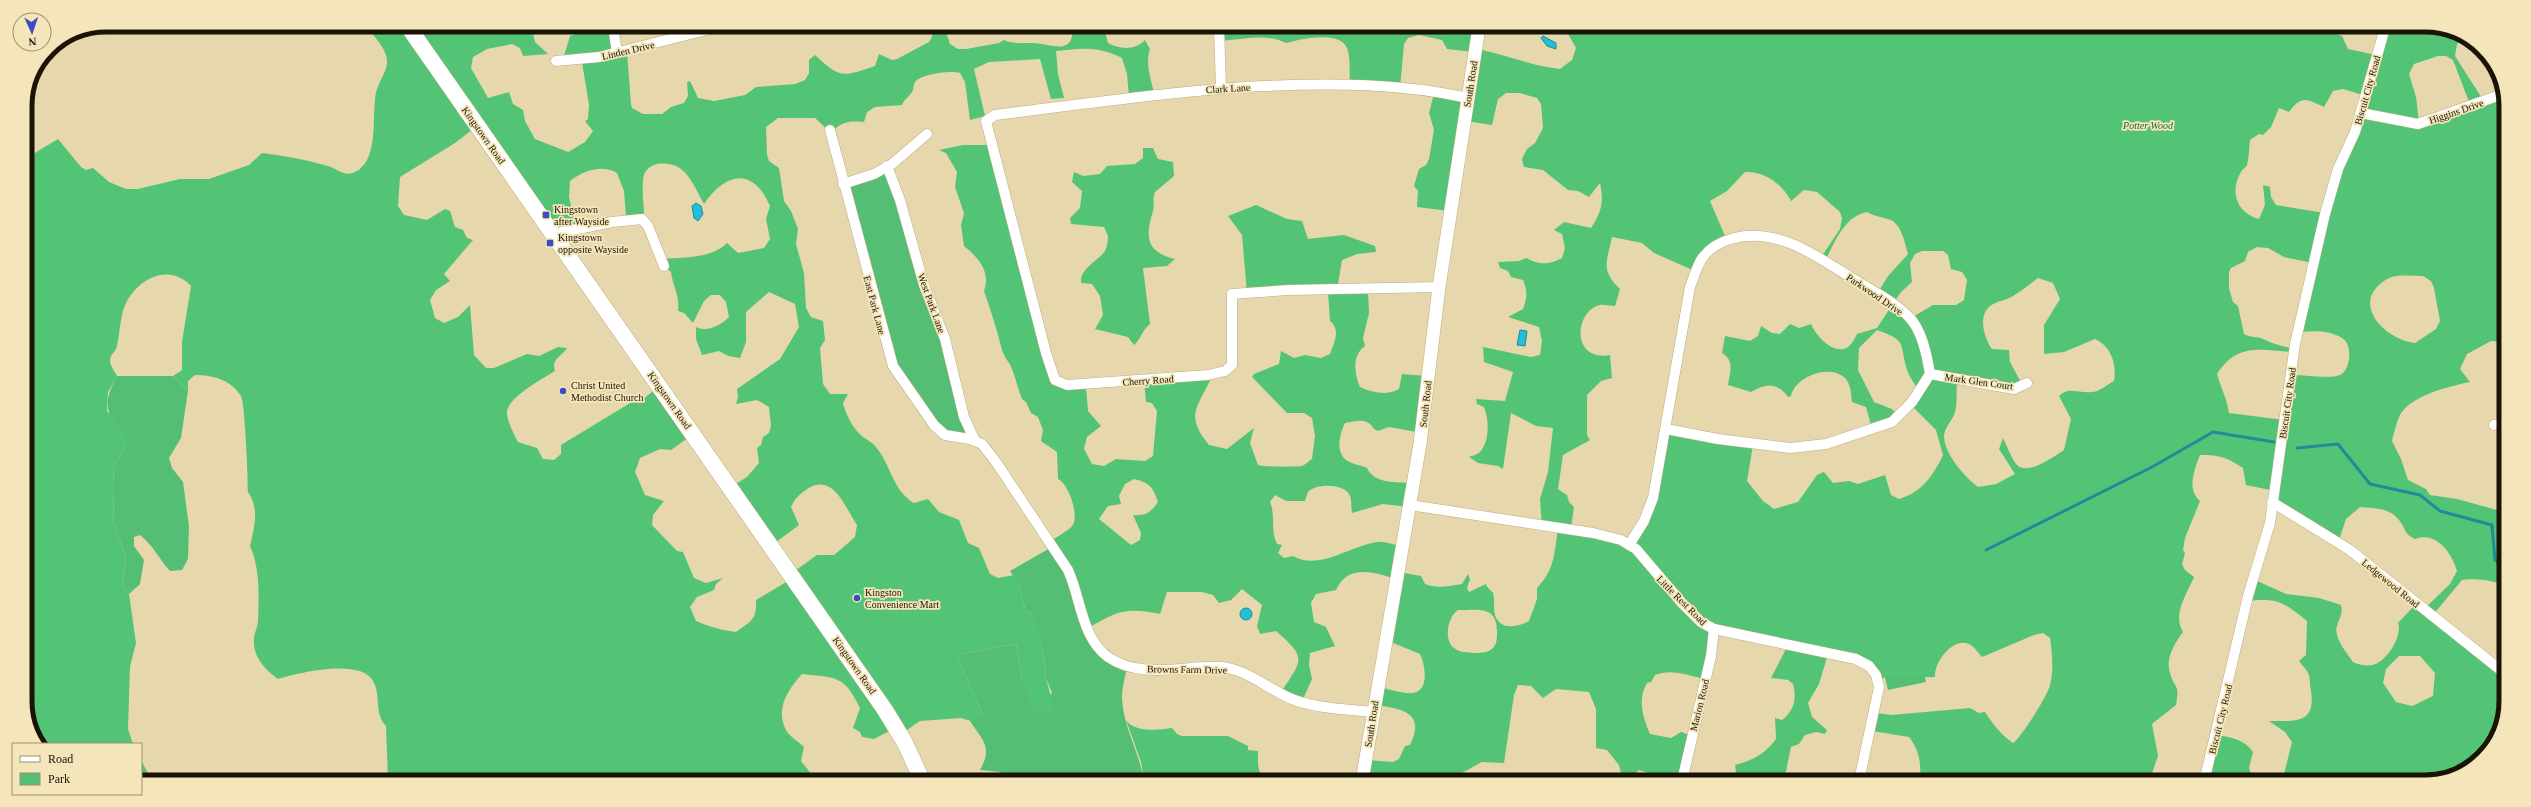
<svg xmlns="http://www.w3.org/2000/svg" width="2531" height="807" font-family="'Times New Roman',serif">
	<style>
		.green { fill: #54bf74 }
		.forest { fill: #53c475; fill-rule: evenodd }
		.water { fill: #22bfd6; stroke: #1f8c97 }
		.lines { fill: none; stroke-linecap: round; stroke-linejoin: round }
		.stream { stroke: #1f8c97; stroke-width: 3 }
		.minor-casing { stroke: #bbac83; stroke-width: 11 }
		.tertiary-casing { stroke: #bbac83; stroke-width: 14 }
		.primary-casing { stroke: #bbac83; stroke-width: 17 }
		.minor { stroke: #fff; stroke-width: 10 }
		.tertiary { stroke: #fff; stroke-width: 13 }
		.primary { stroke: #fff; stroke-width: 16 }
		.poi-dot { fill: #3b4ec1; stroke: #f4e5ba; stroke-width: 1.5 }
		.labels { text-anchor: middle; stroke-width: 3.5; stroke-linejoin: round; paint-order: stroke }
		.street-label { font-size: 10px; fill: #191405; stroke: #f4e5ba }
		.park-label { font-size: 10px; font-style: italic; fill: #1a6936; stroke: #f4e5ba }
		.poi-label { font-size: 10px; fill: #191405; stroke: #f4e5ba; text-anchor: start }
		.rim { fill: none; stroke: #191405; stroke-width: 5 }
	</style>
	<rect width="100%" height="100%" fill="#e7d7ad"/>
	<!-- green -->
	<g class="green">
		<polygon points="887,166 975,441 945,435 893,366 843,184"/>
		<path d="M117,376H173L188,391L181,438L169,458L172,468L183,482L189,526L188,559L182,570L170,571C159,559 153,545 140,535L134,537V546L144,560L140,584L129,594L123,585L126,558L114,523L113,487L114,467L126,445C110,416 99,408 117,376Z"/>
		<path d="M1052,547L1096,645L1127,667C1125,677 1122,688 1122,698C1123,726 1139,752 1144,780H1005L1000,772L980,770C993,747 983,741 970,721L982,713L957,655L1016,644L1022,680L1029,686L1032,709L1052,693L1046,678L1044,656L1031,612L1026,613L1020,587L1010,571Z"/>
		<polygon points="1916,637 1926,682 1888,690 1877,645"/>
	</g>
	<!-- forest -->
	<g class="forest">
		<path d="M364,25L524,26L532,29L535,42L548,54L523,56L520,48L512,44L487,49L473,57L471,68L488,98L509,92L513,104L523,110L525,121L535,139L568,152L585,142L593,131L585,121L588,119L589,105L582,62L563,59L570,36L578,33L581,26H613L617,48L627,52L631,104L632,108L643,114H662L671,107L684,103L688,96L687,82L690,81L698,98L714,101L745,95L756,87L795,84L805,80L809,73V60L815,55C841,79 842,77 875,66L879,54L892,60L897,59L929,42L932,37V26H944L950,44L958,49H966L999,43L1004,40C1017,46 1028,41 1041,44C1060,47 1073,52 1073,26L1104,28L1108,43C1119,49 1135,51 1145,40L1150,49C1145,63 1151,81 1155,96L1129,98L1127,74L1122,58C1098,46 1083,48 1056,51L1058,74L1064,98L1051,99L1040,59L989,62L974,69L985,116L970,120L965,82L960,73C951,70 923,74 916,81C913,84 914,89 912,92C908,98 905,98 902,105L875,107L867,112L864,122C849,121 842,121 831,133L815,118H778L766,127L767,155L769,161L779,168L784,201L791,211L798,229L796,244L804,273L806,308L811,317L823,321L825,340L820,348L823,384L830,394H848L843,403C846,415 853,429 863,437C867,440 872,442 875,446C891,464 892,490 914,503L928,499L939,512L959,520L968,543L979,548L990,574L998,578L1014,575L1020,587L1026,613L1031,612L1033,617L1044,656L1046,678L1055,712L1031,711L1029,686L1022,681L1016,644L957,655L982,713L971,721L961,718L920,721L901,734L895,728L874,739L862,737L860,732L853,728L860,708C844,675 837,678 802,674C788,690 775,708 786,730C789,736 799,742 804,747L801,761L816,780H388L386,726C374,713 381,698 374,683C363,657 298,673 278,679C266,671 252,656 254,639C254,633 258,627 258,621C259,598 260,567 250,546C254,528 260,509 248,492C248,479 245,403 241,396C231,380 213,375 195,375L188,381V391L173,376L182,370V342L191,286C169,263 139,278 126,303C120,315 120,333 117,346C116,352 109,355 110,362C111,367 115,372 117,376L108,392L107,411L125,434L126,445L114,467L113,487L114,523L126,558L123,585L129,594L136,643L130,667L128,729L133,744H41L25,706V151L33,154L58,139L81,167L86,170L93,168L109,182L126,189H138L180,179H209L249,165L262,153C286,156 308,160 331,167C338,170 344,176 353,173C382,162 370,110 377,89C381,77 390,68 386,55C383,45 371,32 364,25ZM477,126L558,233L576,226L569,197L570,181C583,171 602,164 617,173L624,191L626,217L644,216C644,204 641,187 644,175C645,170 652,165 657,164C686,160 692,183 704,204C726,172 753,167 770,206L766,219L770,239L764,248L738,253L727,243C711,259 684,257 663,259L666,267L671,272C673,287 680,296 678,311L684,313L693,323L704,301L711,295H720L726,302L729,317C721,325 707,333 696,327V339L702,355L719,351L728,356L740,358L746,342V312L769,292L795,304L799,327L780,359L737,389L738,397L736,404L757,400L769,407L771,426L769,433L763,437L761,445L757,448L759,463L747,477L731,487L772,545L799,525L791,507C795,498 799,495 807,489C833,472 845,507 857,525L855,537L840,550L834,555H817L792,573L793,578L756,600C757,620 751,621 736,632C721,630 710,627 696,621L690,607L697,597L714,590L716,584L723,578L706,583L694,578L683,552L677,551L652,525L653,515L664,501L645,495L635,472L640,458L660,449L671,450L692,435L657,388L643,399L630,403L561,445V454L554,460L543,459L537,448L518,442C514,434 507,421 507,413C506,398 544,378 555,371C551,359 561,357 567,348L558,347L539,356L527,354L494,368H486L474,355L470,305L458,317L444,323L435,318L430,300L436,290L450,281L444,274L473,240L467,238L463,230L455,227L450,211L445,209L427,220L404,215L398,206L400,177L455,143Z"/>
		<path d="M1219,26L1479,27L1477,49C1505,54 1531,66 1560,69L1572,60L1576,48L1564,27L2328,28L2330,32L2342,36L2348,49L2376,55L2386,28H2423L2437,32L2446,28L2464,39L2457,44L2455,56L2485,103L2504,95L2506,101L2505,342L2491,341L2467,354L2460,369L2470,382C2450,386 2408,396 2399,417C2396,424 2394,433 2392,441L2401,459L2408,480L2426,489L2430,495L2457,499L2497,510L2504,509V587C2500,580 2470,578 2462,580L2432,616L2503,667V722L2474,765L2425,782H2274L2284,774L2292,742L2285,732L2269,721C2295,721 2316,724 2311,691C2308,672 2313,678 2299,661L2306,655L2307,621C2283,602 2279,598 2247,601L2255,580L2286,594L2319,598L2341,605C2343,614 2340,617 2337,626C2333,637 2347,653 2353,662C2359,665 2366,666 2372,665C2386,663 2403,636 2398,623L2414,606L2424,609L2450,584L2457,571C2452,553 2436,531 2415,539C2403,533 2407,530 2399,520C2390,508 2374,508 2360,507L2346,519L2338,543L2276,505L2275,491L2246,485L2243,468C2226,457 2220,455 2200,455C2195,468 2186,489 2200,501L2185,538L2183,550L2185,553L2182,564L2185,570L2194,577C2187,594 2172,614 2183,632C2175,643 2165,658 2170,673C2175,691 2180,682 2176,705L2152,724L2158,756L2149,782L1920,781C1921,764 1920,751 1909,737L1872,731L1876,713L1891,715L1970,708L1979,713L1985,712C1993,724 2001,735 2013,743C2021,738 2048,695 2050,685C2054,671 2052,652 2050,638L2043,633L2034,635L1982,657C1978,653 1974,646 1969,644C1952,637 1934,663 1935,677L1878,678L1871,669L1828,654L1819,684L1808,703L1812,717L1827,730L1825,734L1816,732L1805,735L1799,744L1791,747L1784,781H1737L1735,765C1753,760 1764,755 1776,739L1775,718L1782,720C1794,711 1797,699 1793,684L1788,680L1771,678L1787,647L1717,631L1706,679C1688,676 1672,668 1655,675L1651,682L1647,683C1637,700 1643,717 1650,734L1671,738L1681,732L1692,736L1683,781H1659L1654,775L1639,770L1628,781H1623L1619,765L1607,750L1596,748V709L1589,692L1556,689L1543,698L1531,686L1518,685L1514,695L1504,763L1482,762L1447,781H1340V778L1362,781L1367,760L1393,762L1399,759L1405,746L1410,745C1426,712 1402,709 1376,705L1379,687C1389,689 1403,694 1413,693C1430,691 1425,664 1420,654L1386,640L1396,579C1373,572 1348,564 1336,590L1316,594L1311,603L1314,622L1326,627L1335,646L1310,653L1309,665L1312,679L1303,699L1281,692C1303,659 1307,658 1276,631L1260,634L1257,626L1262,605L1242,589L1231,600L1219,603L1213,595L1202,592H1167L1160,614C1126,607 1117,611 1088,628L1051,541C1057,536 1067,532 1072,526C1080,517 1069,484 1058,479L1057,452L1041,441L1043,430L1038,417L1031,413L1026,402L1022,399C1018,389 1016,379 1012,369C1010,363 1004,357 1002,350C997,330 991,311 984,291C991,272 979,258 964,246L961,225L964,213L955,187L957,172L946,153L939,150L963,145H991L1056,379L1086,387L1088,411L1101,426L1087,437L1084,449L1092,464L1104,466L1116,459L1145,461L1153,456L1157,411L1152,403L1146,402L1144,381L1212,376C1198,408 1184,414 1209,445L1227,449L1254,428L1250,443L1258,465C1265,467 1294,467 1302,466C1305,465 1309,461 1312,459L1315,436L1312,418L1304,413H1287L1252,377L1254,374L1279,364L1281,351L1294,358L1305,355L1321,358L1330,354C1334,343 1341,330 1330,321L1328,291L1247,293L1242,235L1228,216L1256,205L1287,219L1302,221L1308,239L1344,235L1375,246L1376,252L1357,254L1342,260L1337,290H1368L1369,313L1363,338L1365,346C1352,355 1354,373 1360,387C1373,393 1387,396 1399,389L1402,374L1427,376L1422,433L1389,427L1378,431L1374,429C1367,417 1358,421 1345,423C1340,433 1335,451 1346,460C1351,464 1361,465 1367,468C1374,484 1397,482 1412,483L1409,507L1383,504L1352,513C1351,507 1352,499 1349,494C1343,484 1316,483 1308,492C1307,494 1306,498 1305,501H1286L1275,495L1270,502C1276,516 1270,530 1277,544L1282,545L1278,553L1284,558L1293,556C1320,571 1349,546 1377,542C1384,541 1394,545 1401,546L1399,572L1421,576L1425,584C1437,589 1449,586 1462,584L1468,574L1470,579L1467,588L1469,592L1486,584C1487,588 1491,590 1493,593C1495,600 1493,609 1495,615C1500,631 1519,627 1529,621L1537,599V588C1555,569 1554,554 1558,529L1542,527L1540,499L1548,472L1553,428L1536,426L1511,413L1503,469L1498,466L1478,463L1469,457C1472,456 1478,454 1480,452C1490,441 1489,419 1484,407L1477,404L1476,399L1505,401L1513,372L1484,362L1483,347L1531,357L1540,355L1542,341L1539,327L1508,317L1523,309C1527,298 1528,292 1523,280L1511,277L1508,271L1500,268L1498,262L1519,261L1526,258C1539,265 1549,265 1562,258L1565,248L1562,234L1554,230L1564,222L1591,228C1602,211 1604,202 1600,183L1589,197L1578,191L1568,190L1543,170L1524,167L1522,159L1527,149L1535,143L1543,128L1541,104L1537,98L1520,93H1506L1498,99L1492,125L1466,121L1449,211L1417,207L1418,191L1414,186L1419,169L1426,165L1429,159L1434,130L1429,113L1434,93L1468,99L1474,52L1447,49L1442,40L1419,35L1408,38L1404,44L1400,88L1350,83C1349,73 1351,58 1347,48C1340,30 1300,39 1286,43C1266,33 1243,39 1221,41ZM2438,56H2446L2453,60L2471,107L2419,122L2416,97L2409,74L2414,64ZM2343,89L2366,96L2325,213L2276,205L2271,197L2270,187L2263,185L2265,205L2259,219C2237,213 2229,192 2241,172C2242,169 2246,168 2247,165C2249,158 2249,148 2250,140L2259,134L2263,135L2271,127L2279,108L2289,112C2302,95 2306,99 2324,107L2333,91ZM1745,172C1765,171 1782,184 1791,201L1804,190L1817,192L1840,212L1842,218L1840,229L1820,259H1826C1836,240 1844,217 1867,212C1876,217 1883,217 1891,220C1902,226 1905,243 1908,254L1888,276L1877,294L1892,305L1877,328L1857,334C1855,338 1852,344 1848,347C1834,356 1816,336 1811,324L1799,328L1790,324L1780,334L1772,333L1761,326L1758,336L1750,341L1725,336L1722,353C1735,361 1730,371 1728,385L1751,392C1766,383 1777,382 1788,397L1791,396C1795,377 1829,363 1845,378C1851,384 1851,395 1852,402L1866,407L1872,429L1899,417L1892,409L1874,402L1858,370L1859,348L1877,330C1908,341 1899,343 1907,370C1910,378 1916,386 1920,392L1912,406L1936,430L1943,455C1933,476 1922,492 1899,499L1891,495L1885,475L1858,484L1849,481L1833,483L1824,472L1817,475L1798,502L1774,509L1763,501L1747,481L1753,445L1668,430L1645,522L1627,544L1571,528L1574,507L1569,502L1567,495L1558,489L1563,455L1590,440L1587,435V395L1601,381L1612,378L1610,355C1570,362 1575,310 1600,305C1604,304 1611,306 1615,306L1620,289C1600,270 1607,262 1612,237L1642,243L1654,253L1695,271L1725,236L1710,201L1727,191ZM2257,247L2268,248L2284,257L2313,263L2300,332C2315,331 2328,330 2342,338C2353,344 2351,370 2340,375C2331,379 2304,375 2294,375L2284,420L2229,413C2227,399 2221,388 2217,374C2237,342 2261,350 2293,352L2294,349C2282,346 2273,344 2263,339C2256,336 2251,338 2244,334L2238,306L2233,302L2229,288V272L2231,268L2245,261L2248,252ZM1922,251H1943L1948,255L1951,269L1962,272L1967,280L1964,300L1956,305H1933L1911,318L1892,305L1901,292L1912,282L1910,263L1915,254ZM2423,276L2431,281L2434,288L2440,321L2436,329L2415,343C2382,339 2348,300 2389,278C2397,274 2414,276 2423,276ZM2038,278L2053,283L2060,299L2044,325V354L2064,352L2095,339C2111,346 2117,364 2114,381C2108,384 2099,392 2092,392C2079,394 2070,386 2059,396L2071,419L2064,450C2053,457 2027,477 2016,464C2011,457 2007,446 2003,438L1999,449L2015,474L1996,484L1978,487C1965,477 1945,455 1944,437C1944,428 1951,422 1954,415C1958,406 1956,391 1957,381L2017,387L2022,384L2010,362L2009,350L1992,349C1985,340 1978,318 1988,308C1994,301 2005,301 2013,296C2022,291 2030,284 2038,278ZM1134,479C1150,483 1153,487 1158,502C1150,513 1146,516 1133,515L1141,533L1140,540L1131,545L1099,519L1108,506L1121,504L1119,496L1125,484ZM1458,610C1479,610 1497,605 1497,632C1497,638 1497,645 1492,649C1487,653 1480,653 1474,653C1467,652 1460,653 1454,648C1443,640 1448,616 1458,610ZM2399,656H2420L2435,673L2433,696L2412,706L2396,702L2383,683L2386,669Z"/>
		<path d="M1143,148H1153L1158,159L1173,162L1174,176L1155,192C1152,199 1155,205 1153,211C1145,237 1146,252 1175,259L1167,266L1143,268L1150,324C1141,331 1142,338 1134,345L1128,337L1095,329L1103,315L1100,296L1092,284L1081,283C1080,268 1097,262 1105,251C1107,247 1108,240 1108,236L1104,227L1071,224L1070,218L1080,208L1082,191L1072,182L1074,172L1083,176L1100,174L1107,166L1135,164L1143,158Z"/>
		<path d="M1126,720C1135,733 1159,730 1172,728L1177,734L1182,736H1228L1248,746V750L1258,751C1258,762 1256,777 1270,781L1144,780L1141,762Z"/>
		<path d="M2218,735C2232,738 2244,739 2253,752L2249,768L2251,774L2266,781L2274,782H2205Z"/>
		<polygon points="141,760 150,777 150,779 141,779"/>
	</g>
	<!-- water -->
	<g class="water">
		<polygon points="1543,36 1556,43 1556,49 1547,46 1541,38"/>
		<polygon points="696,203 701,206 703,214 698,221 694,218 692,206"/>
		<polygon points="1520,330 1527,331 1525,346 1517,345"/>
		<circle cx="1246" cy="614" r="6"/>
	</g>
	<g class="lines">
		<!-- stream -->
		<g class="stream">
			<polyline points="2502,195 2505,196"/>
			<polyline points="2297,448 2338,444 2370,484 2420,495 2440,511 2492,525 2495,560 2504,566"/>
			<polyline points="1986,550 2152,467 2213,432 2274,442"/>
		</g>
		<!-- minor casing -->
		<g class="minor-casing">
			<g id="minor">
				<polyline points="613,26 617,53"/>
				<polyline points="1219,26 1221,89"/>
				<polyline points="556,61 599,57 722,26"/>
				<polyline points="2361,113 2418,124 2503,94"/>
				<path d="M830,130L893,366L934,425L945,435L970,439L982,444L996,462L1068,570C1081,598 1081,637 1108,657C1141,680 1185,665 1221,667C1247,669 1269,690 1292,699C1317,709 1347,709 1373,712"/>
				<polyline points="887,166 900,200 924,285 945,339 964,417 975,441"/>
				<polyline points="843,184 874,174 892,164 927,134"/>
				<polyline points="553,234 612,222 642,219 648,226 664,266"/>
				<path d="M1439,287L1288,290L1232,294V365L1225,371L1208,375L1067,385L1055,380L1046,353L986,121L995,115C1084,104 1173,91 1263,86C1332,83 1400,83 1468,98"/>
				<polyline points="1930,374 2014,389 2027,383"/>
				<polyline points="2494,425 2504,423"/>
				<polyline points="2272,502 2350,550 2503,672"/>
				<polyline points="1410,505 1593,533 1621,540 1636,549 1682,603 1701,622 1714,629 1856,659 1869,666 1876,675 1879,687 1859,781"/>
				<path d="M1629,545L1644,521L1653,498L1690,287C1694,277 1697,265 1703,257C1710,248 1720,242 1731,239C1774,226 1814,254 1850,277C1869,289 1892,300 1908,316C1922,329 1927,356 1930,374L1912,402L1892,422L1826,444L1790,448L1718,439L1666,429"/>
				<polyline points="1682,781 1711,656 1714,629"/>
				<polyline points="2204,782 2248,596 2270,523 2295,344 2325,214 2338,169 2355,132 2385,28"/>
			</g>
		</g>
		<!-- tertiary casing -->
		<g class="tertiary-casing">
			<polyline id="tertiary" points="1362,781 1420,444 1439,287 1479,27"/>
		</g>
		<!-- primary casing -->
		<g class="primary-casing">
			<polyline id="primary" points="407,25 885,710 905,743 922,780"/>
		</g>
		<!-- minor -->
		<use href="#minor" class="minor"/>
		<!-- tertiary -->
		<use href="#tertiary" class="tertiary"/>
		<!-- primary -->
		<use href="#primary" class="primary"/>
	</g>
	<!-- markers -->
	<g class="poi-dot">
		<rect x="542" y="211" width="8" height="8" rx="2"/>
		<rect x="546" y="239" width="8" height="8" rx="2"/>
		<circle cx="563" cy="391" r="4"/>
		<circle cx="857" cy="598" r="4"/>
	</g>
	<g class="labels">
		<!-- street labels -->
		<g class="street-label">
			<text transform="translate(628 50) rotate(-13)" y="4">Linden Drive</text>
			<text transform="translate(1470 84) rotate(-81)" y="4">South Road</text>
			<text transform="translate(1228 88) rotate(-3)" y="4">Clark Lane</text>
			<text transform="translate(2367 90) rotate(-74)" y="4">Biscuit City Road</text>
			<text transform="translate(2456 111) rotate(-19)" y="4">Higgins Drive</text>
			<text transform="translate(484 135) rotate(55)" y="4">Kingstown Road</text>
			<text transform="translate(1875 294) rotate(34)" y="4">Parkwood Drive</text>
			<text transform="translate(932 303) rotate(70)" y="4">West Park Lane</text>
			<text transform="translate(875 305) rotate(75)" y="4">East Park Lane</text>
			<text transform="translate(1148 380) rotate(-4)" y="4">Cherry Road</text>
			<text transform="translate(1979 381) rotate(8)" y="4">Mark Glen Court</text>
			<text transform="translate(670 400) rotate(55)" y="4">Kingstown Road</text>
			<text transform="translate(2287 403) rotate(-82)" y="4">Biscuit City Road</text>
			<text transform="translate(1425 404) rotate(-84)" y="4">South Road</text>
			<text transform="translate(2391 583) rotate(39)" y="4">Ledgewood Road</text>
			<text transform="translate(1682 600) rotate(45)" y="4">Little Rest Road</text>
			<text transform="translate(855 665) rotate(55)" y="4">Kingstown Road</text>
			<text transform="translate(1187 669) rotate(1)" y="4">Browns Farm Drive</text>
			<text transform="translate(1699 705) rotate(-76)" y="4">Marion Road</text>
			<text transform="translate(2220 719) rotate(-76)" y="4">Biscuit City Road</text>
			<text transform="translate(1371 724) rotate(-81)" y="4">South Road</text>
		</g>
		<!-- park labels -->
		<g class="park-label">
			<text x="2148" y="129">Potter Wood</text>
		</g>
		<!-- poi labels -->
		<g class="poi-label">
			<text x="554" y="213">Kingstown<tspan x="554" dy="12">after Wayside</tspan></text>
			<text x="558" y="241">Kingstown<tspan x="558" dy="12">opposite Wayside</tspan></text>
			<text x="571" y="389">Christ United<tspan x="571" dy="12">Methodist Church</tspan></text>
			<text x="865" y="596">Kingston<tspan x="865" dy="12">Convenience Mart</tspan></text>
		</g>
	</g>
	<!-- crop -->
	<path d="M0 0H2531V807H0ZM106 32H2425A74 74 0 0 1 2499 106V701A74 74 0 0 1 2425 775H106A74 74 0 0 1 32 701V106A74 74 0 0 1 106 32Z" fill="#f4e5ba" fill-rule="evenodd"/>
	<path class="rim" d="M106 32H2425A74 74 0 0 1 2499 106V701A74 74 0 0 1 2425 775H106A74 74 0 0 1 32 701V106A74 74 0 0 1 106 32Z"/>
	<!-- legend -->
	<rect x="12" y="743" width="130" height="52" fill="#f4e5ba" stroke="#9c9172"/>
	<rect x="20" y="756" width="20" height="6" fill="#ffffff" stroke="#9c9172"/>
	<text x="48" y="763" font-size="12" fill="#191405">Road</text>
	<rect x="20" y="773" width="20" height="12" fill="#54bf74" stroke="#9c9172"/>
	<text x="48" y="783" font-size="12" fill="#191405">Park</text>
	<!-- north arrow -->
	<g transform="translate(32 32) rotate(177)"><circle r="19" fill="#f4e5ba" stroke="#9c9172"/>
	<path d="M0-3L7 15L0 10L-7 15Z" fill="#3b4ec1"/>
	<text y="-6" font-size="11" font-weight="bold" text-anchor="middle" fill="#191405">N</text>
	</g>
</svg>
